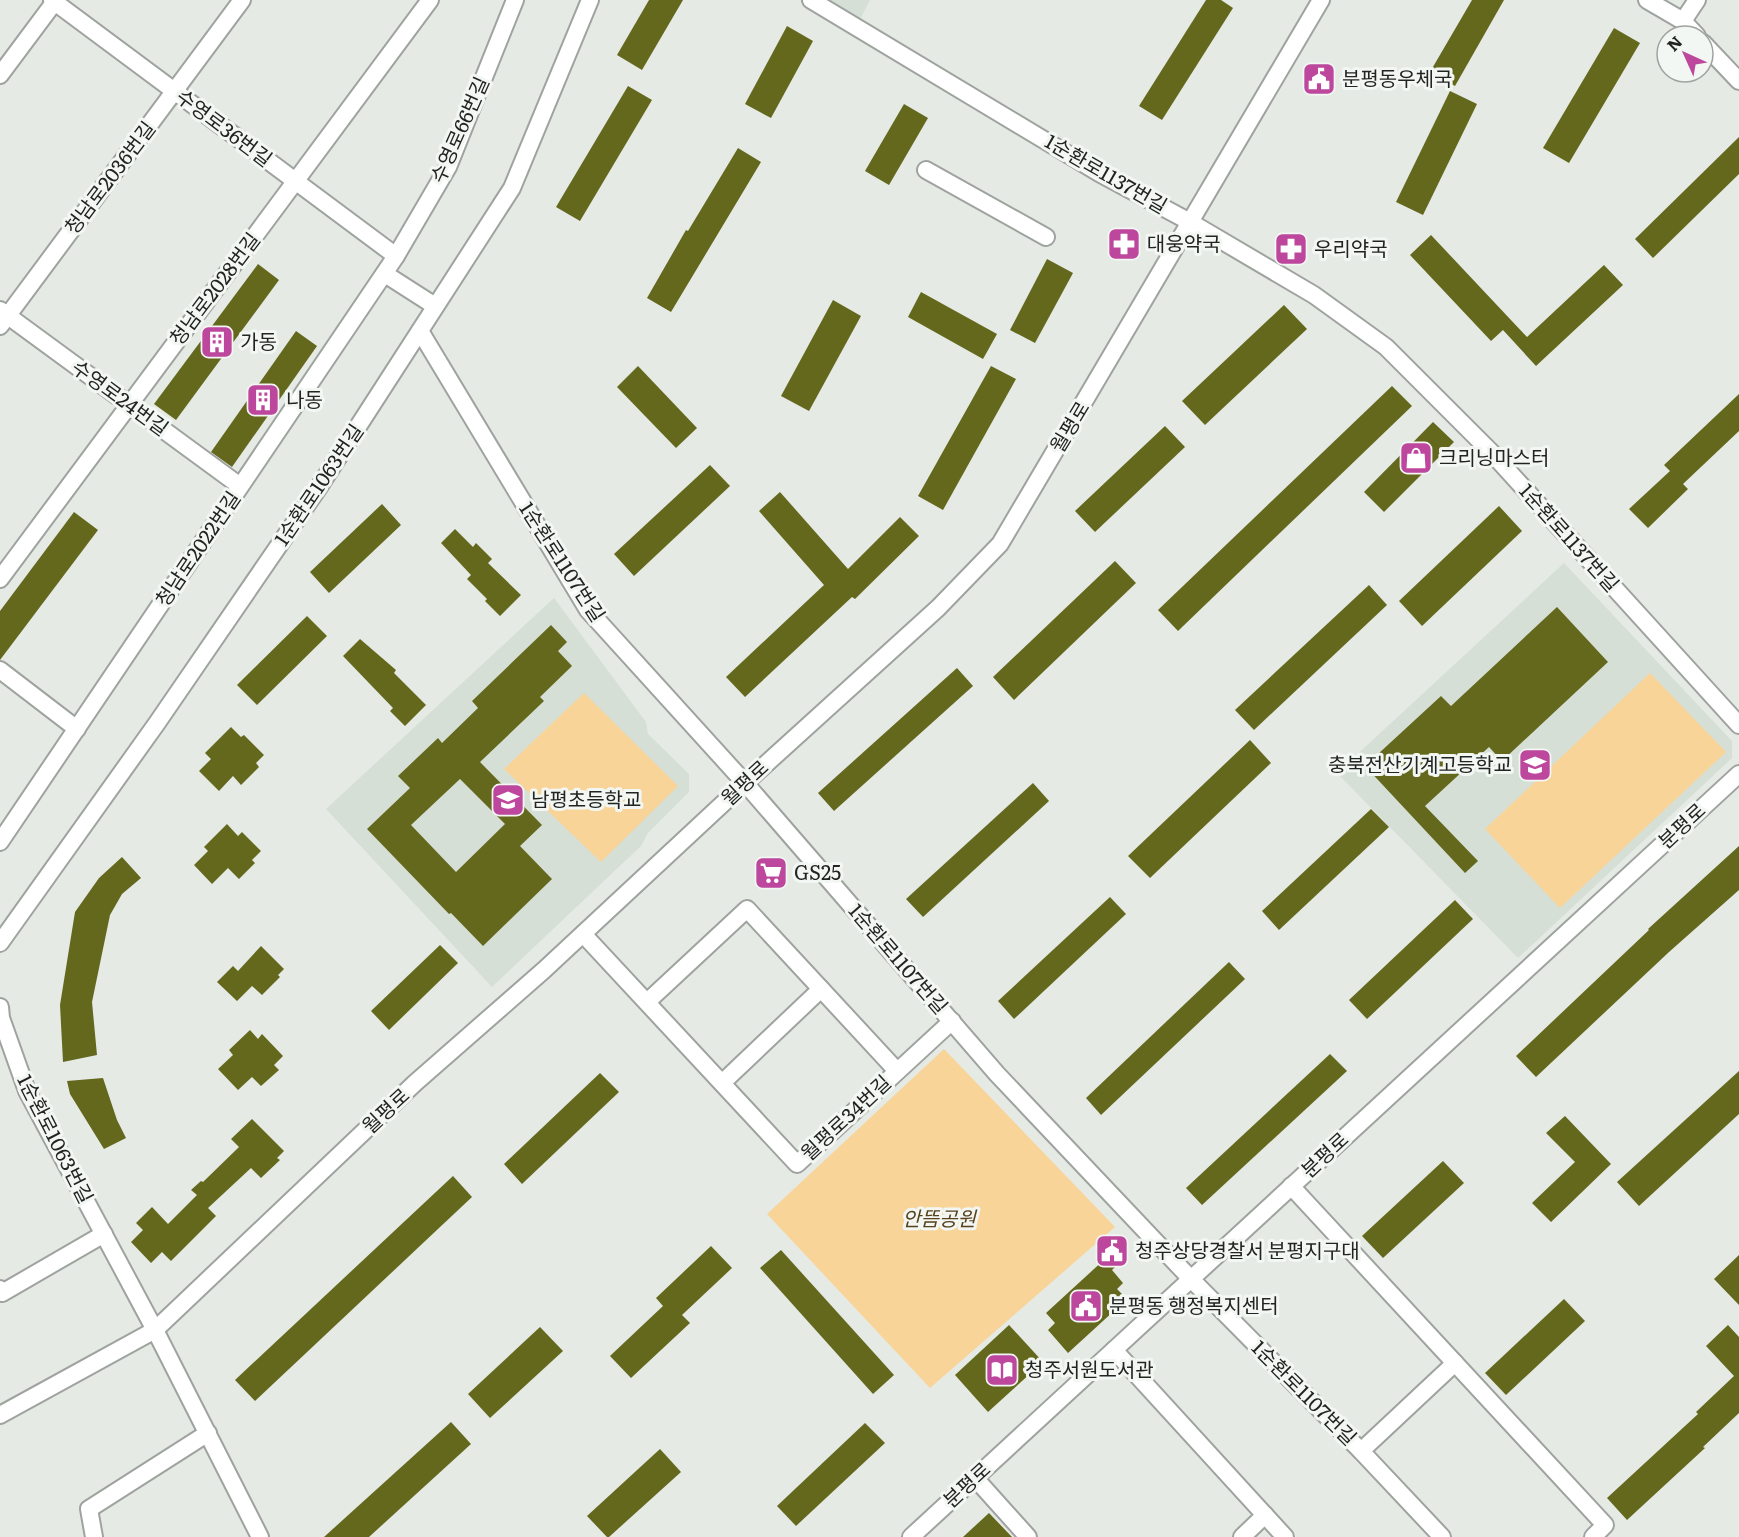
<svg xmlns="http://www.w3.org/2000/svg" width="1739" height="1537" font-family="Literata,'Noto Sans KR',serif">
	<style>
		.built { fill: #d5dfd5 }
		.green { fill: #f9d499 }
		.building { fill: #64681c; fill-rule: evenodd }
		.lines { fill: none; stroke-linecap: round; stroke-linejoin: round }
		.minor-casing { stroke: #9fa39f; stroke-width: 20 }
		.minor { stroke: #fff; stroke-width: 16 }
		.labels { text-anchor: middle; stroke-width: 6; stroke-linejoin: round; paint-order: stroke }
		.poi-label { font-size: 20px; fill: #222422; stroke: #f3f7f3; text-anchor: start }
		.street-label { font-size: 20px; fill: #222422; stroke: #f3f7f3 }
		.park-label { font-size: 20px; font-style: italic; fill: #58421d; stroke: #f3f7f3 }
	</style>
	<rect width="100%" height="100%" fill="#e5eae5"/>
	<!-- built -->
	<g class="built">
		<polygon points="824,0 870,0 859,21"/>
		<polygon points="1564,563 1732,741 1732,758 1518,958 1337,773"/>
		<polygon points="554,598 646,722 648,734 689,774 689,792 647,834 642,845 492,987 326,809"/>
	</g>
	<!-- green -->
	<g class="green">
		<polygon points="1650,673 1726,752 1560,908 1485,829"/>
		<polygon points="584,693 678,786 601,862 504,769"/>
		<polygon points="944,1049 1115,1227 930,1388 767,1214"/>
	</g>
	<!-- building -->
	<g class="building">
		<polygon points="649,0 683,0 642,70 617,55"/>
		<polygon points="1206,0 1221,0 1233,8 1162,120 1139,106"/>
		<polygon points="1472,0 1504,0 1455,86 1430,72"/>
		<polygon points="787,26 813,41 771,118 745,104"/>
		<polygon points="1614,28 1640,43 1569,163 1543,148"/>
		<polygon points="628,86 652,100 580,221 556,207"/>
		<polygon points="1450,91 1477,104 1423,215 1396,202"/>
		<polygon points="904,104 928,118 889,185 865,171"/>
		<polygon points="1739,137 1739,174 1653,258 1635,239"/>
		<polygon points="738,148 761,162 671,312 647,298 686,230 688,231"/>
		<polygon points="1431,235 1527,337 1604,265 1623,285 1536,366 1503,330 1491,341 1410,255"/>
		<polygon points="1047,259 1073,273 1035,343 1010,330"/>
		<polygon points="258,264 279,280 176,420 154,404"/>
		<polygon points="921,292 997,334 983,359 908,317"/>
		<polygon points="833,300 861,316 809,411 781,396"/>
		<polygon points="1284,305 1307,329 1205,425 1182,401"/>
		<polygon points="296,331 317,346 232,467 211,452"/>
		<polygon points="638,366 697,428 676,448 617,387"/>
		<polygon points="991,366 1016,379 943,510 918,496"/>
		<polygon points="1392,386 1412,406 1178,631 1158,610"/>
		<polygon points="1739,394 1739,431 1683,484 1688,489 1648,528 1629,509 1670,471 1664,465"/>
		<polygon points="1433,422 1454,442 1384,512 1364,492"/>
		<polygon points="1165,426 1185,447 1095,532 1075,511"/>
		<polygon points="710,465 730,486 634,576 614,554"/>
		<polygon points="780,492 848,569 900,517 919,536 855,599 852,597 745,697 726,677 824,585 759,511"/>
		<polygon points="382,504 401,525 329,593 310,572"/>
		<polygon points="1499,506 1522,531 1422,626 1399,601"/>
		<polygon points="74,512 98,530 0,660 0,611"/>
		<polygon points="455,529 473,547 476,543 492,559 488,563 521,595 500,616 485,601 487,599 467,579 471,575 441,543"/>
		<polygon points="1115,561 1136,583 1014,700 993,677"/>
		<polygon points="1369,585 1387,605 1254,730 1235,710"/>
		<polygon points="1557,607 1608,662 1502,761 1489,747 1425,806 1478,861 1465,873 1365,766 1441,696 1451,706"/>
		<polygon points="307,616 327,636 257,705 237,685"/>
		<path d="M551,625L567,642L558,651L572,666L540,697L544,701L480,762L542,825L520,846L552,879L483,946L451,913L449,914L367,829L410,788L398,776L438,738L442,743L478,708L472,701ZM460,779L505,824L456,872L411,825Z"/>
		<polygon points="360,639 396,670 394,673 426,705 405,726 390,711 393,708 343,656"/>
		<polygon points="957,668 973,686 834,811 818,793"/>
		<polygon points="231,727 241,737 244,735 264,755 256,763 259,767 241,785 233,776 219,791 199,771 211,759 205,753"/>
		<polygon points="1250,740 1271,763 1150,878 1128,856"/>
		<polygon points="1033,783 1049,801 923,917 906,899"/>
		<polygon points="1371,809 1389,827 1279,930 1262,911"/>
		<polygon points="227,824 238,836 242,832 261,851 252,860 255,863 239,879 228,868 212,884 194,865 208,851 204,847"/>
		<polygon points="1739,846 1739,890 1669,952 1536,1077 1516,1056 1649,930 1648,929"/>
		<polygon points="122,857 141,878 122,894 110,915 92,1002 97,1055 63,1062 60,1005 75,912 99,878"/>
		<polygon points="1110,897 1126,914 1014,1019 998,1001"/>
		<polygon points="1455,900 1473,919 1367,1019 1349,1000"/>
		<polygon points="440,945 458,963 389,1030 371,1011"/>
		<polygon points="261,946 284,969 278,975 280,977 262,995 252,986 237,1001 217,982 233,966 238,971"/>
		<polygon points="1229,962 1245,979 1101,1115 1086,1098"/>
		<polygon points="250,1030 258,1039 262,1034 283,1056 274,1065 279,1070 261,1086 252,1077 238,1090 218,1069 233,1055 229,1050"/>
		<polygon points="1330,1054 1347,1071 1202,1205 1186,1188"/>
		<polygon points="1739,1071 1739,1114 1639,1206 1617,1182"/>
		<polygon points="600,1073 619,1092 522,1184 504,1164"/>
		<polygon points="103,1078 117,1120 126,1138 104,1149 70,1094 67,1081"/>
		<polygon points="1565,1116 1611,1164 1551,1222 1532,1203 1575,1162 1546,1133"/>
		<polygon points="252,1119 284,1151 277,1158 280,1160 261,1178 251,1168 208,1208 216,1216 171,1261 162,1252 151,1263 131,1242 143,1230 136,1223 152,1207 168,1224 197,1195 191,1190 201,1181 203,1182 239,1147 231,1139"/>
		<polygon points="1443,1161 1464,1183 1383,1258 1362,1236"/>
		<polygon points="453,1176 472,1197 255,1401 235,1380"/>
		<polygon points="1113,1239 1128,1254 1112,1270 1123,1283 1117,1289 1127,1299 1068,1353 1048,1330 1055,1323 1046,1313 1106,1258 1100,1252"/>
		<polygon points="711,1246 732,1268 682,1315 690,1323 631,1378 610,1356 663,1306 656,1298"/>
		<polygon points="781,1250 894,1375 873,1394 760,1268"/>
		<polygon points="1739,1255 1739,1305 1714,1279"/>
		<polygon points="1564,1299 1585,1321 1506,1395 1485,1373"/>
		<polygon points="1009,1325 1043,1362 988,1412 955,1375"/>
		<polygon points="1728,1325 1739,1337 1739,1413 1703,1447 1705,1448 1627,1520 1607,1498 1698,1414 1696,1412 1734,1376 1706,1346"/>
		<polygon points="540,1327 563,1351 490,1418 468,1394"/>
		<polygon points="451,1422 471,1444 369,1537 324,1537"/>
		<polygon points="865,1423 885,1443 796,1526 777,1506"/>
		<polygon points="660,1449 681,1472 609,1537 607,1537 587,1516"/>
		<polygon points="989,1513 1012,1537 963,1537"/>
	</g>
	<g class="lines">
		<!-- minor casing -->
		<g class="minor-casing">
			<g id="minor">
				<polyline points="52,0 396,256"/>
				<polyline points="811,0 1099,173 1190,222 1314,295 1386,347 1490,451 1739,725"/>
				<polyline points="1647,0 1683,21 1697,36"/>
				<polyline points="1683,21 1697,0"/>
				<polyline points="1703,43 1739,81"/>
				<polyline points="0,75 56,0"/>
				<polyline points="926,170 1046,237"/>
				<polyline points="385,274 435,306"/>
				<polyline points="0,310 240,486"/>
				<polyline points="0,326 242,0"/>
				<polyline points="420,331 588,610 745,783 997,1074 1191,1279 1361,1451 1442,1537"/>
				<polyline points="0,579 430,0"/>
				<polyline points="0,670 77,729"/>
				<polyline points="0,842 396,256 448,167 515,0"/>
				<polyline points="583,934 797,1164 952,1021"/>
				<polyline points="0,943 157,723 319,487 512,188 590,0"/>
				<polyline points="647,1002 747,909 897,1071"/>
				<polyline points="0,1007 1,1018 27,1091 155,1330 260,1537"/>
				<polyline points="722,1083 821,989"/>
				<polyline points="1291,1186 1605,1525 1593,1537"/>
				<polyline points="0,1289 2,1293 104,1234"/>
				<polyline points="1114,1350 1285,1537"/>
				<polyline points="0,1415 155,1330 415,1083 544,970 745,783 938,608 1000,544 1321,0"/>
				<polyline points="1361,1451 1455,1363"/>
				<polyline points="975,1478 1028,1537"/>
				<polyline points="94,1537 89,1509 208,1433"/>
				<polyline points="911,1537 1739,774"/>
				<polyline points="1242,1537 1265,1515"/>
			</g>
		</g>
		<!-- minor -->
		<use href="#minor" class="minor"/>
	</g>
	<!-- icons -->
	<defs>
		<g id="civic-square" transform="scale(1.725)"><rect x="-9" y="-9" width="18" height="18" rx="4" fill="#bd479d" stroke="#f3f7f3"/><path d="M-.6-6.5H3V-4.5H.6V-3L4-1V1h2V6H-6V1h2V-1L-.6-3ZM-1.2 2.5V6h2.4V2.5Z" fill="#fff"/></g>
		<g id="pharmacy-square" transform="scale(1.725)"><rect x="-9" y="-9" width="18" height="18" rx="4" fill="#bd479d" stroke="#f3f7f3"/><path d="M-2-6h4v4h4v4h-4v4h-4v-4h-4v-4h4Z" fill="#fff"/></g>
		<g id="building-square" transform="scale(1.725)"><rect x="-9" y="-9" width="18" height="18" rx="4" fill="#bd479d" stroke="#f3f7f3"/><path d="M-4-6H4V6H1V3H-1V6H-4ZM-2.5-4.3h1.7v1.8h-1.7ZM.8-4.3h1.7v1.8H.8ZM-2.5-1h1.7V.8h-1.7ZM.8-1h1.7V.8H.8Z" fill="#fff"/></g>
		<g id="shop-square" transform="scale(1.725)"><rect x="-9" y="-9" width="18" height="18" rx="4" fill="#bd479d" stroke="#f3f7f3"/><path d="M-5-2.5h2.3a2.7 3.5 0 0 1 5.4 0H5L5.5 6h-11ZM-1.5-2.5h3a1.5 2.3 0 0 0-3 0Z" fill="#fff"/></g>
		<g id="school-square" transform="scale(1.725)"><rect x="-9" y="-9" width="18" height="18" rx="4" fill="#bd479d" stroke="#f3f7f3"/><path d="M0-5L7-2L0 1L-7-2ZM-4 1L0 2.5L4 1V4Q0 6-4 4Z" fill="#fff"/></g>
		<g id="supermarket-square" transform="scale(1.725)"><rect x="-9" y="-9" width="18" height="18" rx="4" fill="#bd479d" stroke="#f3f7f3"/><path d="M-6-5.5h2.5l.6 2H6L4.5 2H-2.5L-4.4-4H-6ZM-1.5 3.2a1.3 1.3 0 1 0 .1 0ZM3 3.2a1.3 1.3 0 1 0 .1 0Z" fill="#fff"/></g>
		<g id="library-square" transform="scale(1.725)"><rect x="-9" y="-9" width="18" height="18" rx="4" fill="#bd479d" stroke="#f3f7f3"/><path d="M-6-4Q-3-5.5-.7-3.5V5Q-3 3-6 4ZM6-4Q3-5.5 .7-3.5V5Q3 3 6 4Z" fill="#fff"/></g>
	</defs>
	<g fill-rule="evenodd">
		<use href="#civic-square" x="1319" y="79"/>
		<use href="#pharmacy-square" x="1124" y="244"/>
		<use href="#pharmacy-square" x="1291" y="249"/>
		<use href="#building-square" x="217" y="342"/>
		<use href="#building-square" x="263" y="400"/>
		<use href="#shop-square" x="1416" y="458"/>
		<use href="#school-square" x="1535" y="765"/>
		<use href="#school-square" x="508" y="800"/>
		<use href="#supermarket-square" x="771" y="873"/>
		<use href="#civic-square" x="1112" y="1251"/>
		<use href="#civic-square" x="1086" y="1306"/>
		<use href="#library-square" x="1002" y="1370"/>
	</g>
	<g class="labels">
		<!-- poi labels -->
		<g class="poi-label">
			<text x="1342" y="86">분평동우체국</text>
			<text x="1147" y="251">대웅약국</text>
			<text x="1314" y="256">우리약국</text>
			<text x="240" y="349">가동</text>
			<text x="286" y="407">나동</text>
			<text x="1439" y="465">크리닝마스터</text>
			<text x="1512" y="772" text-anchor="end">충북전산기계고등학교</text>
			<text x="531" y="807">남평초등학교</text>
			<text x="794" y="880">GS25</text>
			<text x="1135" y="1258">청주상당경찰서 분평지구대</text>
			<text x="1109" y="1313">분평동 행정복지센터</text>
			<text x="1025" y="1377">청주서원도서관</text>
		</g>
		<!-- street labels -->
		<g class="street-label">
			<text transform="translate(224 128) rotate(37)" y="7">수영로36번길</text>
			<text transform="translate(460 130) rotate(-66)" y="7">수영로66번길</text>
			<text transform="translate(1106 174) rotate(30)" y="7">1순환로1137번길</text>
			<text transform="translate(110 178) rotate(-53)" y="7">청남로2036번길</text>
			<text transform="translate(215 289) rotate(-53)" y="7">청남로2028번길</text>
			<text transform="translate(120 398) rotate(36)" y="7">수영로24번길</text>
			<text transform="translate(1070 427) rotate(-59)" y="7">월평로</text>
			<text transform="translate(319 485) rotate(-56)" y="7">1순환로1063번길</text>
			<text transform="translate(1569 538) rotate(48)" y="7">1순환로1137번길</text>
			<text transform="translate(198 549) rotate(-56)" y="7">청남로2022번길</text>
			<text transform="translate(562 562) rotate(57)" y="7">1순환로1107번길</text>
			<text transform="translate(745 783) rotate(-43)" y="7">월평로</text>
			<text transform="translate(1682 826) rotate(-43)" y="7">분평로</text>
			<text transform="translate(898 959) rotate(49)" y="7">1순환로1107번길</text>
			<text transform="translate(386 1111) rotate(-43)" y="7">월평로</text>
			<text transform="translate(846 1118) rotate(-43)" y="7">월평로34번길</text>
			<text transform="translate(55 1139) rotate(63)" y="7">1순환로1063번길</text>
			<text transform="translate(1325 1155) rotate(-43)" y="7">분평로</text>
			<text transform="translate(1304 1393) rotate(45)" y="7">1순환로1107번길</text>
			<text transform="translate(967 1485) rotate(-43)" y="7">분평로</text>
		</g>
		<!-- park labels -->
		<g class="park-label">
			<text x="939" y="1226">안뜸공원</text>
		</g>
	</g>
	<!-- north arrow -->
	<g transform="translate(1685 54) rotate(315)"><circle r="28" fill="#f3f7f3" stroke="#9fa39f" stroke-width="1.5"/>
	<path d="M0-4.5L10 22L0 15L-10 22Z" fill="#bd479d"/>
	<text y="-9" font-size="16" font-weight="bold" text-anchor="middle" fill="#222422">N</text>
	</g>
</svg>
